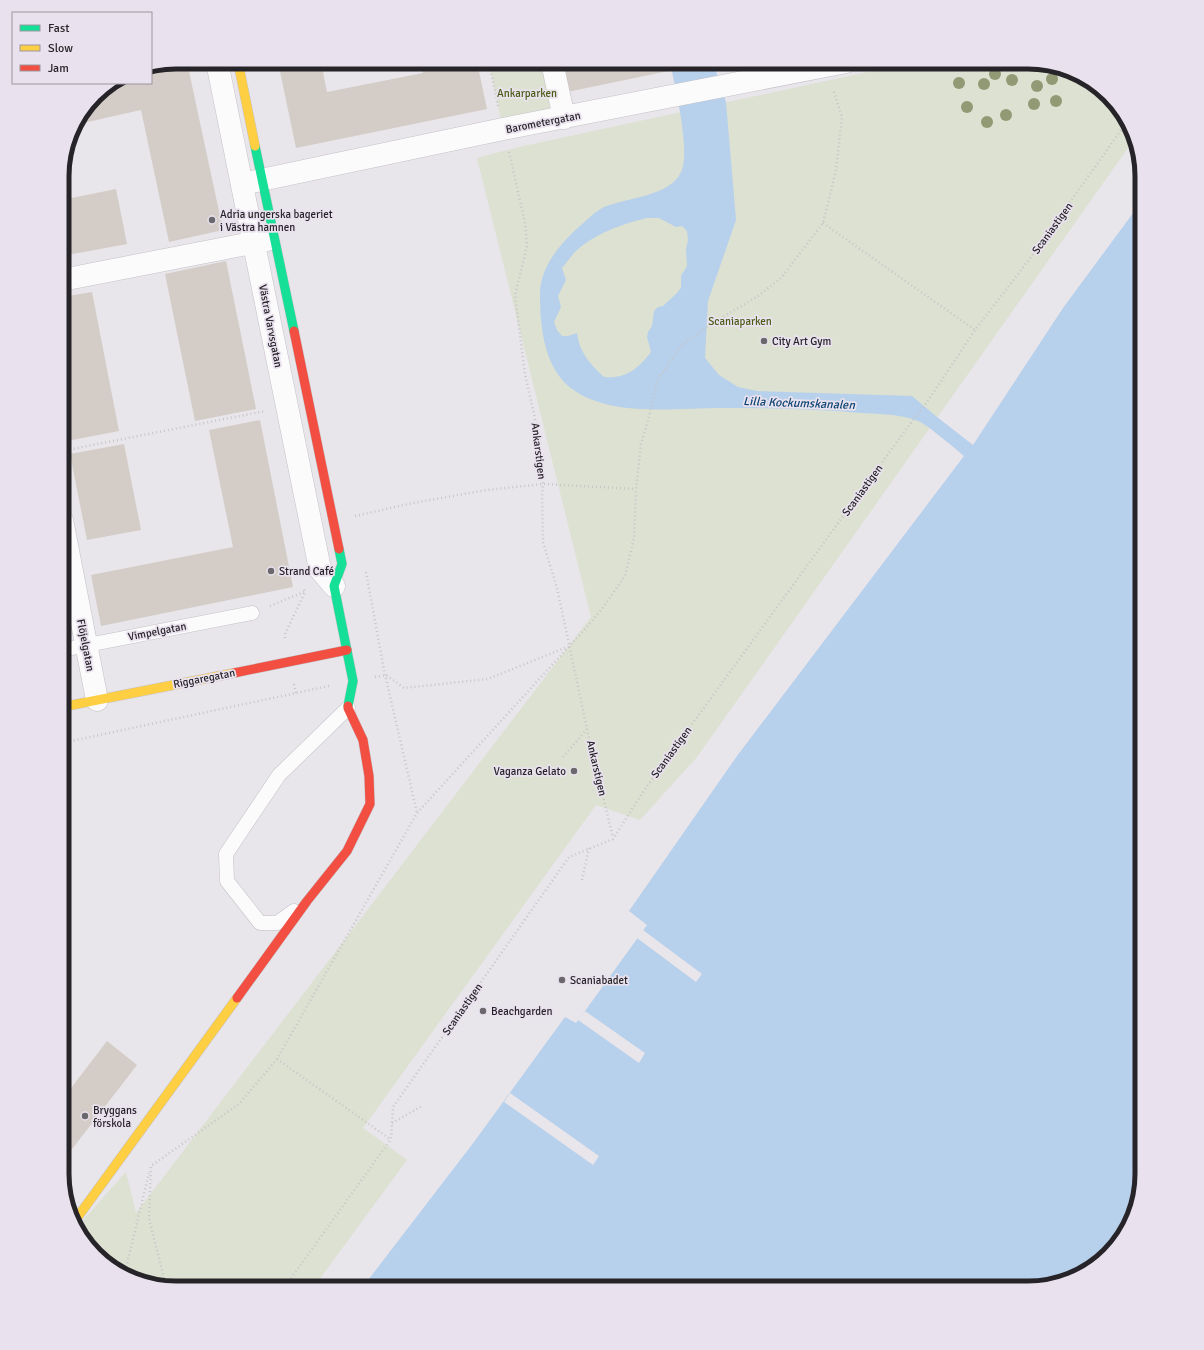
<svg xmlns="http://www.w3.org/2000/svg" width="1204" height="1350" font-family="Signika,sans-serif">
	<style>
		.green { fill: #dce1d1 }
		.water { fill: #b7d0ec; fill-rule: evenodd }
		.pier { fill: #e8e5eb }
		.building { fill: #d4cdc7 }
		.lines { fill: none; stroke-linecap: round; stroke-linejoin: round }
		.lane-casing { stroke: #c4c2c6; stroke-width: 15 }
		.street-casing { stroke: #c4c2c6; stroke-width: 23 }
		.fast-casing { stroke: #c4c2c6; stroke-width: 10 }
		.slow-casing { stroke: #c4c2c6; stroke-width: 10 }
		.jam-casing { stroke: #c4c2c6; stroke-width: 10 }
		.path { stroke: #c7c6c8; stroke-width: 2.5; stroke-dasharray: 1 3; stroke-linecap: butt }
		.lane { stroke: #fcfbfc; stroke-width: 14 }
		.street { stroke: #fcfbfc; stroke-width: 22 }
		.fast { stroke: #16e098; stroke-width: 9 }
		.slow { stroke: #ffcf43; stroke-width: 9 }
		.jam { stroke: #f24e42; stroke-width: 9 }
		.tree { fill: #929a75 }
		.poi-dot { fill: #6b686d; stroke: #e9e2ee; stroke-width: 1.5 }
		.labels { text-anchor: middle; stroke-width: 3.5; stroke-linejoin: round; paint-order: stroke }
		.park-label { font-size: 11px; fill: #4b5c15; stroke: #e9e2ee }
		.street-label { font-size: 11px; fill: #272429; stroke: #e9e2ee }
		.poi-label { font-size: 11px; fill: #272429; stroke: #e9e2ee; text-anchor: start }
		.water-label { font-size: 12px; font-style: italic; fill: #0b4472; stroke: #e9e2ee }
		.rim { fill: none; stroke: #272429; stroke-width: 5 }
	</style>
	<rect width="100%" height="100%" fill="#e8e5eb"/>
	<!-- green -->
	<g class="green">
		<polygon points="489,62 552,62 564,118 503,129"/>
		<polygon points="914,62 1036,62 1085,77 1119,107 1135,138 697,757 640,820 596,805 363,1128 407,1160 313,1288 175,1288 125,1276 85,1243 77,1227 126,1172 136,1213 591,617 477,158 519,147"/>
	</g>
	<!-- water -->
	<path class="water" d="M670,62H713L726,102L736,220L708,301L705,358L719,375L738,387L757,391L912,396L937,417L973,445L1063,308L1142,201V1175L1130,1225L1097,1265L1065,1282L1029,1288H362L474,1142L565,1017L576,1023L585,1011L647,925L629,911L737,756L964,456C954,447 943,439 932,430C928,427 923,423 918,421C901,414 880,414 861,413C814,409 767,408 720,408C675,408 614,417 575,391C544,371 540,327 540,294C540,266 562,242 581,225C588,219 596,211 604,207C626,198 671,196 681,172C691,151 675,87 670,62ZM647,218H659L676,227L682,226L687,231L688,240L686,249L687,266L681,276V288L677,293L663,306L658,307L654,311L652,326L648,332L647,337L651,352C638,369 626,379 604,377C590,364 579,352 577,333L568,336H562L557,330L554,322L561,307L558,296L566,280L562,268C566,263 570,258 574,253C593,234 622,224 647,218Z"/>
	<!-- pier -->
	<g class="pier">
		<polygon points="643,930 702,974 696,982 637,938"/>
		<polygon points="585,1011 645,1053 639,1063 578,1020"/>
		<polygon points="510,1093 599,1156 593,1165 504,1102"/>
	</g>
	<!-- building -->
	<g class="building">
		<polygon points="176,62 187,62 223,230 169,242 141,110 74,125 101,90 112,83 151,83 151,67"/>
		<polygon points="278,62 321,62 327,92 423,73 420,62 477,62 487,109 296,148"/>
		<polygon points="541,62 707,62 707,63 548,96"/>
		<polygon points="116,189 127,244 62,256 62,200"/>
		<polygon points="226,261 256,409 195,421 165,274"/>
		<polygon points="92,292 119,431 67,441 62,414 62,297"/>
		<polygon points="260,420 293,587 101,626 91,575 233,547 209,430"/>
		<polygon points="124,444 141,530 87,540 70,454"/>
		<polygon points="107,1041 137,1065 62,1162 62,1100"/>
	</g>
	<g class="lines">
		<!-- lane casing -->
		<g class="lane-casing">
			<g id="lane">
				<polyline points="62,650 252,613"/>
				<polyline points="294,911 277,923 260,923 227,881 226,854 279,775 348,708"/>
			</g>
		</g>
		<!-- street casing -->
		<g class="street-casing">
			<g id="street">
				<polyline points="217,62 320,569 334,586"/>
				<polyline points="552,62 564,118"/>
				<polyline points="242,184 503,129 846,62"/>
				<polyline points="62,280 267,240"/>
				<polyline points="62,520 97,700"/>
			</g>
		</g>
		<!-- fast casing -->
		<g class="fast-casing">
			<g id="fast">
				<polyline points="255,146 294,331"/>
				<polyline points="339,549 342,564 334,586 353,681 348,706"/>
			</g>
		</g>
		<!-- slow casing -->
		<g class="slow-casing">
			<g id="slow">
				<polyline points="238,62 255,146"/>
				<polyline points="62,707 234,673"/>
				<polyline points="74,1222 237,998"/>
			</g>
		</g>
		<!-- jam casing -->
		<g class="jam-casing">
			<g id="jam">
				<polyline points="294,331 339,549"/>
				<polyline points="234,673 347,650"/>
				<polyline points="237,998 307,901 347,851 370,804 369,776 363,740 348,708 348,706"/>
			</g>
		</g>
		<!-- path -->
		<g class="path">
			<polyline points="489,62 498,106"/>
			<polyline points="667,62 669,72"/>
			<polyline points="509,152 525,223 527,246 515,295 525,374 540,441 543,484 542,496 543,542 557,588 587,729 613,838"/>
			<polyline points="823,223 975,330"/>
			<polyline points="62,451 265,411"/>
			<polyline points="355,516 413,503 487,490 543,484 636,489"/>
			<polyline points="366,572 384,670 417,813"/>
			<polyline points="270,606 304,592"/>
			<polyline points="285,638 285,634 305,592 304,589"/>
			<polyline points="375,677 386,675 404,688 488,679 567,647"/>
			<polyline points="294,684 296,694"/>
			<polyline points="62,743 329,686"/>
			<polyline points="563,757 587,729"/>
			<polyline points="582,880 589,848"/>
			<polyline points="277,1059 390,1139"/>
			<polyline points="392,1123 422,1106"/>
			<polyline points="121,1273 126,1268 149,1173"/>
			<polyline points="166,1286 149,1219 151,1166 239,1104 277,1059 417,813 585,629 602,609 625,576 634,538 636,489 641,444 649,417 657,381 681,346 708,326 758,296 781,278 823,223 836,170 842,117 833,89"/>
			<polyline points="284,1288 391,1139 393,1107 569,857 613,839 645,789 907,428 927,402 975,330 1028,261 1127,122"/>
		</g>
		<!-- lane -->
		<use href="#lane" class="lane"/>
		<!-- street -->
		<use href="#street" class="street"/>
		<!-- fast -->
		<use href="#fast" class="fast"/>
		<!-- slow -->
		<use href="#slow" class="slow"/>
		<!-- jam -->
		<use href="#jam" class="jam"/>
	</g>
	<!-- trees -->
	<g class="tree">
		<circle cx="995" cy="74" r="6"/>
		<circle cx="1052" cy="79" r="6"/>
		<circle cx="1012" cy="80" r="6"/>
		<circle cx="959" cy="83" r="6"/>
		<circle cx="984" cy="84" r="6"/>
		<circle cx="1037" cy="86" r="6"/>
		<circle cx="1056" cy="101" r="6"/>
		<circle cx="1034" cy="104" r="6"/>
		<circle cx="967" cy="107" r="6"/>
		<circle cx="1006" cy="115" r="6"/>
		<circle cx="987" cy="122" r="6"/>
	</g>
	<!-- markers -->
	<g class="poi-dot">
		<circle cx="212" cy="220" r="4"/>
		<circle cx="764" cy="341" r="4"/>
		<circle cx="271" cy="571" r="4"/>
		<circle cx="574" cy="771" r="4"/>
		<circle cx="562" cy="980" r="4"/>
		<circle cx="483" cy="1011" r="4"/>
		<circle cx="85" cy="1116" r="4"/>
	</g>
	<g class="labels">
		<!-- park labels -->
		<g class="park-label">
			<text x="527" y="97">Ankarparken</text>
			<text x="740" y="325">Scaniaparken</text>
		</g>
		<!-- street labels -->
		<g class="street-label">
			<text transform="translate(543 122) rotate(-11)" y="4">Barometergatan</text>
			<text transform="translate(1052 228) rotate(-54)" y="4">Scaniastigen</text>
			<text transform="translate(271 326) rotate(79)" y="4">Västra Varvsgatan</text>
			<text transform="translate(539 451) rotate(83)" y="4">Ankarstigen</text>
			<text transform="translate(862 490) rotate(-54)" y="4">Scaniastigen</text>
			<text transform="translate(157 631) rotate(-11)" y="4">Vimpelgatan</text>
			<text transform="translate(86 645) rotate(79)" y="4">Flöjelgatan</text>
			<text transform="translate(204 678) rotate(-11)" y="4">Riggaregatan</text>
			<text transform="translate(671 752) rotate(-54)" y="4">Scaniastigen</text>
			<text transform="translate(597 768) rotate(77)" y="4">Ankarstigen</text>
			<text transform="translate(462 1009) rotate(-55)" y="4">Scaniastigen</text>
		</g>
		<!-- poi labels -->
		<g class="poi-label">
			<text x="220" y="218">Adria ungerska bageriet<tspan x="220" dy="13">i Västra hamnen</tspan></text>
			<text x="772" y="345">City Art Gym</text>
			<text x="279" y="575">Strand Café</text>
			<text x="566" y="775" text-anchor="end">Vaganza Gelato</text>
			<text x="570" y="984">Scaniabadet</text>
			<text x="491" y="1015">Beachgarden</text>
			<text x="93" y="1114">Bryggans<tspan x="93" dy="13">förskola</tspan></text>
		</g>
		<!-- water labels -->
		<g class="water-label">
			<text transform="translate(799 403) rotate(2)" y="4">Lilla Kockumskanalen</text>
		</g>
	</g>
	<!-- crop -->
	<path d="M0 0H1204V1350H0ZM176 69H1028A107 107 0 0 1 1135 176V1174A107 107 0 0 1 1028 1281H176A107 107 0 0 1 69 1174V176A107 107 0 0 1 176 69Z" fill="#e9e2ee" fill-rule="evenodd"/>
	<path class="rim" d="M176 69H1028A107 107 0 0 1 1135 176V1174A107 107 0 0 1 1028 1281H176A107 107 0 0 1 69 1174V176A107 107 0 0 1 176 69Z"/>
	<!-- legend -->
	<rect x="12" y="12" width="140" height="72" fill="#e9e2ee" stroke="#9b969f"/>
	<rect x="20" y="25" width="20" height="6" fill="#16e098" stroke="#9b969f"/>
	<text x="48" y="32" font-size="12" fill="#272429">Fast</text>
	<rect x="20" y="45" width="20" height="6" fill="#ffcf43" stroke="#9b969f"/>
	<text x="48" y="52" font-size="12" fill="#272429">Slow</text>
	<rect x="20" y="65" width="20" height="6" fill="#f24e42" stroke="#9b969f"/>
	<text x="48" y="72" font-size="12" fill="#272429">Jam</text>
</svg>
